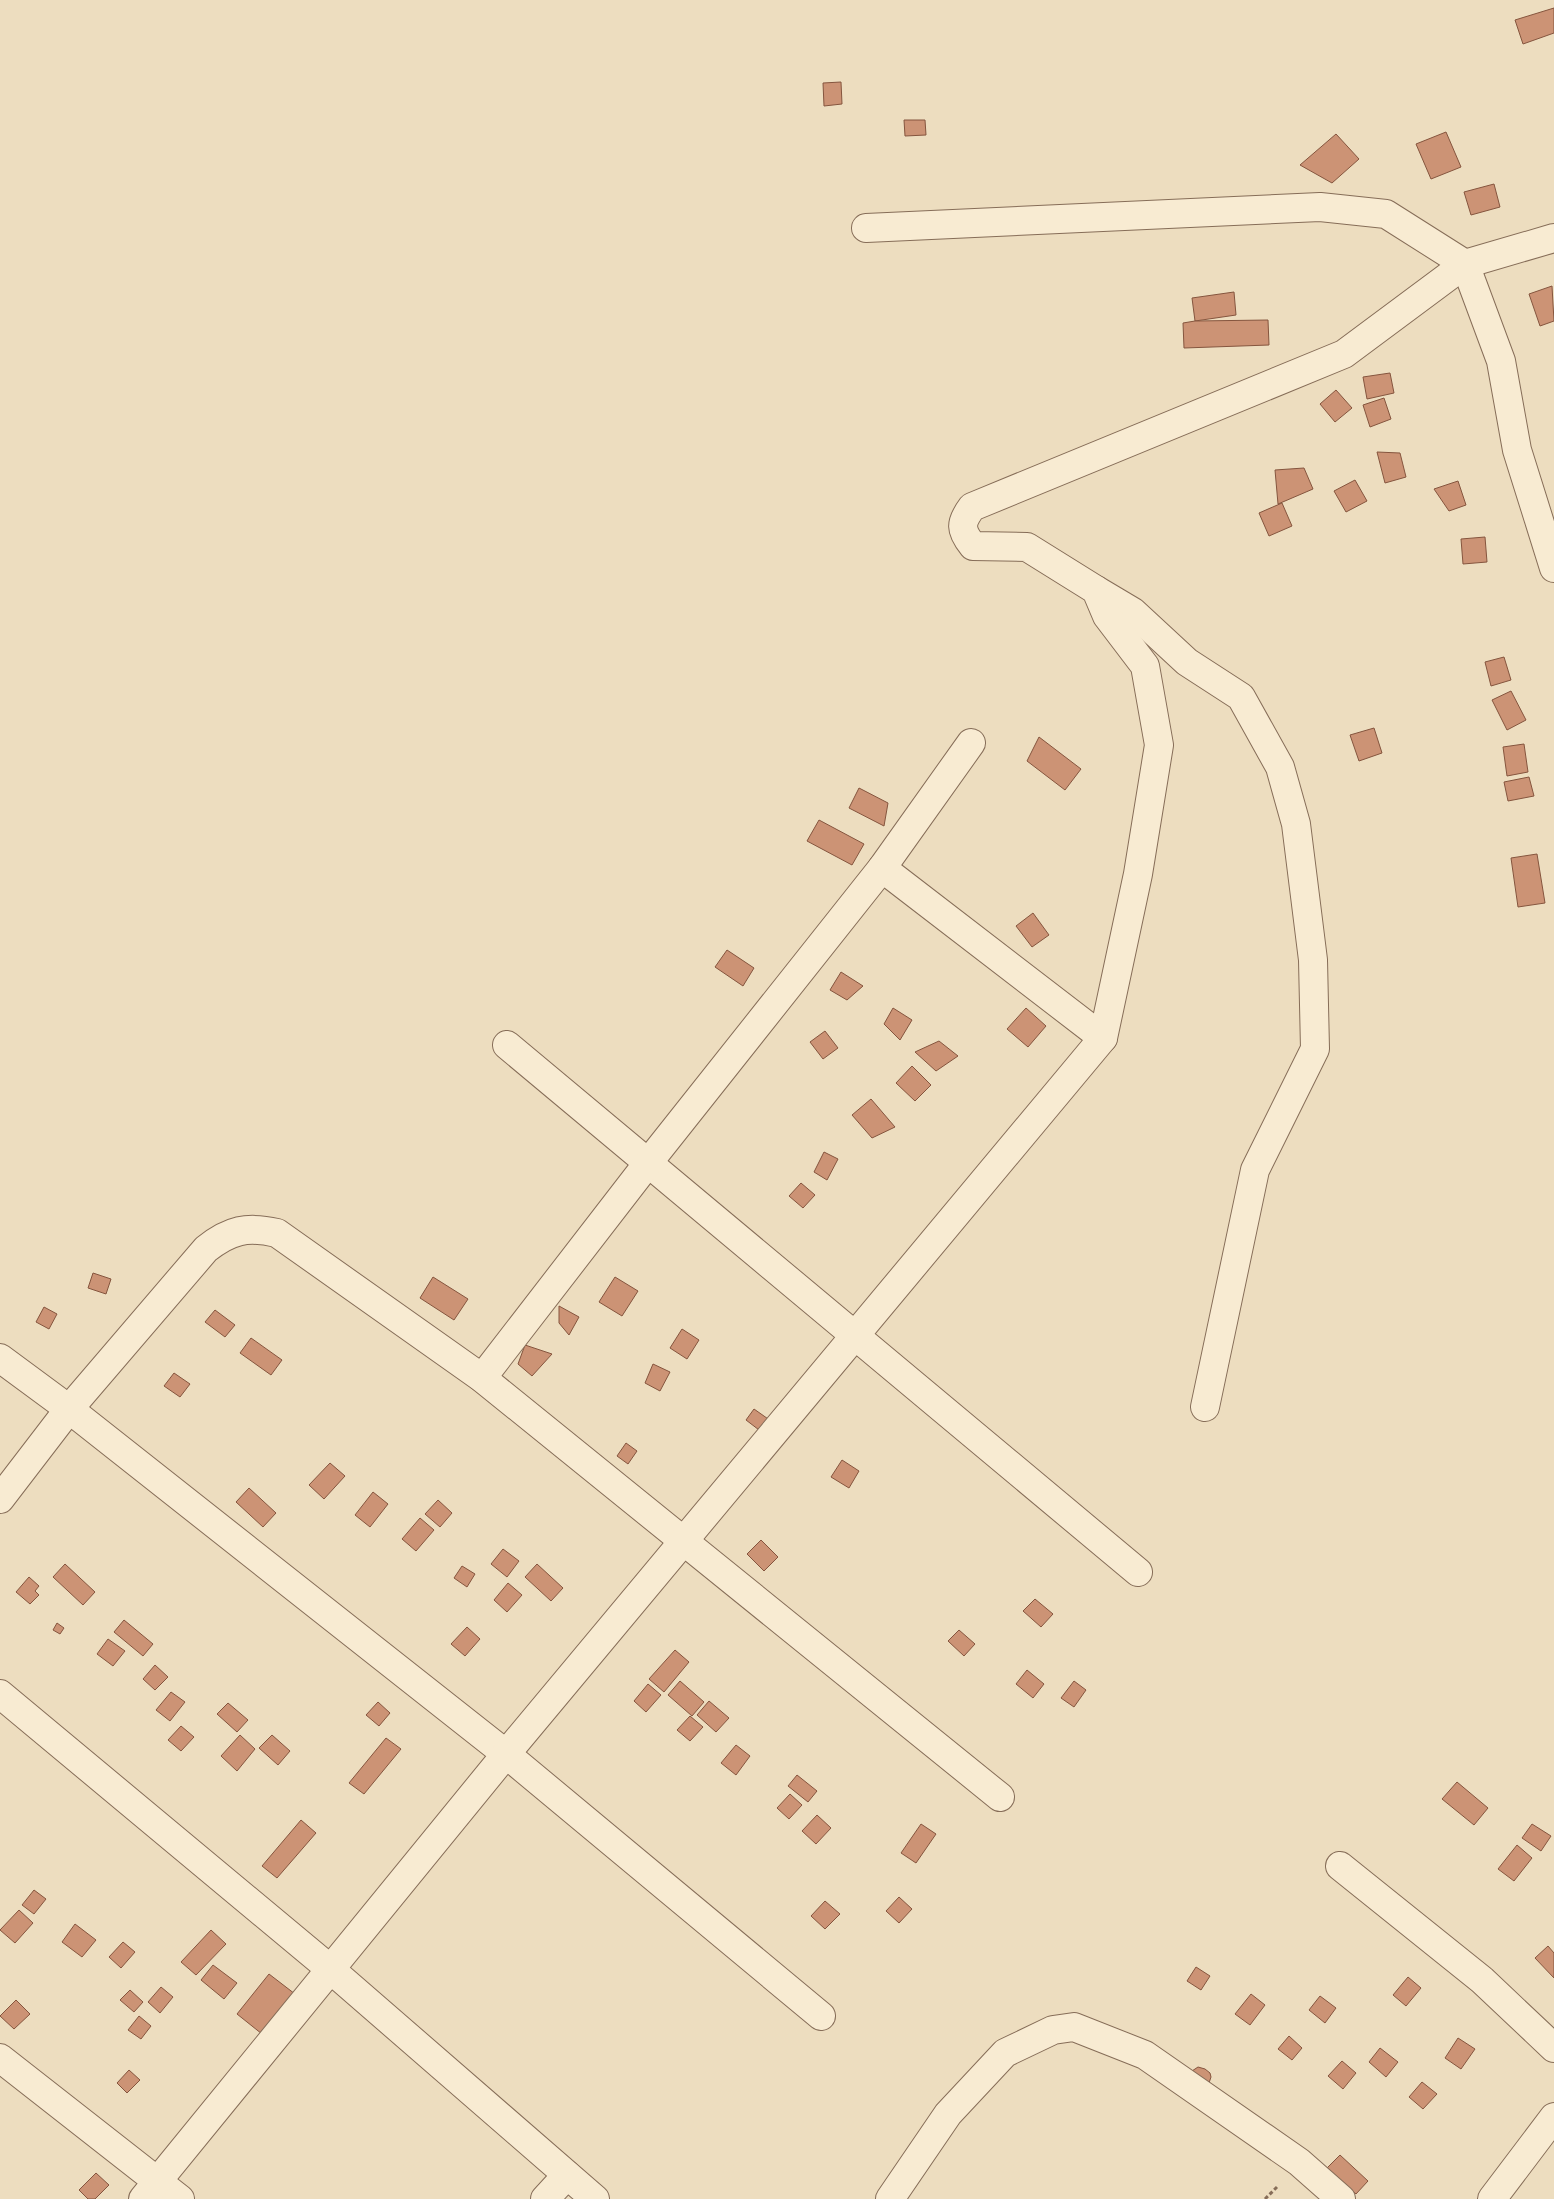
<svg xmlns="http://www.w3.org/2000/svg" width="1554" height="2199" font-family="Merriweather,serif">
	<style>
		.building { fill: #cc9375; stroke: #85553e }
		.lines { fill: none; stroke-linecap: round; stroke-linejoin: round }
		.minor-casing { stroke: #866d58; stroke-width: 30 }
		.path { stroke: #866d58; stroke-width: 3; stroke-dasharray: 4 2.5; stroke-linecap: butt }
		.minor { stroke: #f8ebd2; stroke-width: 28 }
	</style>
	<rect width="100%" height="100%" fill="#edddbf"/>
	<!-- building -->
	<g class="building">
		<polygon points="1554,8 1554,33 1523,44 1515,20"/>
		<polygon points="841,82 842,104 824,106 823,83"/>
		<polygon points="904,120 925,120 926,135 905,136"/>
		<polygon points="1446,132 1461,167 1431,179 1416,144"/>
		<polygon points="1336,134 1359,159 1332,183 1300,165"/>
		<polygon points="1494,184 1500,207 1471,215 1464,192"/>
		<polygon points="1552,286 1554,321 1540,326 1529,294"/>
		<polygon points="1234,292 1236,315 1195,321 1192,298"/>
		<polygon points="1268,320 1269,345 1184,348 1183,323 1195,321"/>
		<polygon points="1390,373 1394,393 1367,399 1363,377"/>
		<polygon points="1336,390 1352,408 1335,422 1320,404"/>
		<polygon points="1384,398 1391,419 1370,427 1363,405"/>
		<polygon points="1377,452 1400,453 1406,477 1385,483"/>
		<polygon points="1304,468 1313,489 1278,504 1275,470"/>
		<polygon points="1355,480 1367,501 1346,512 1334,491"/>
		<polygon points="1458,481 1466,505 1449,511 1434,489"/>
		<polygon points="1282,503 1292,526 1269,536 1259,513"/>
		<polygon points="1485,537 1487,562 1463,564 1461,539"/>
		<polygon points="1504,657 1511,680 1491,686 1485,662"/>
		<polygon points="1511,691 1526,720 1507,730 1492,700"/>
		<polygon points="1374,728 1382,753 1359,761 1350,735"/>
		<polygon points="1039,737 1081,769 1065,790 1027,761"/>
		<polygon points="1524,744 1528,772 1507,776 1503,747"/>
		<polygon points="1529,777 1534,796 1508,801 1504,782"/>
		<polygon points="859,788 888,803 884,826 849,808"/>
		<polygon points="819,820 864,844 852,865 807,841"/>
		<polygon points="1537,854 1545,903 1518,907 1511,858"/>
		<polygon points="1033,913 1049,935 1032,947 1016,926"/>
		<polygon points="727,950 754,968 743,986 715,967"/>
		<polygon points="841,972 863,986 847,1000 830,990"/>
		<polygon points="893,1008 912,1020 900,1040 884,1024"/>
		<polygon points="1026,1008 1046,1026 1028,1047 1007,1029"/>
		<polygon points="825,1031 838,1048 823,1059 810,1042"/>
		<polygon points="939,1041 958,1056 936,1071 915,1052"/>
		<polygon points="912,1066 931,1085 915,1101 896,1083"/>
		<polygon points="871,1099 895,1127 872,1138 852,1115"/>
		<polygon points="824,1152 838,1159 827,1180 814,1172"/>
		<polygon points="801,1183 815,1195 803,1208 789,1196"/>
		<polygon points="93,1273 111,1279 106,1294 88,1288"/>
		<polygon points="433,1277 468,1299 454,1320 420,1298"/>
		<polygon points="615,1277 638,1291 622,1316 599,1302"/>
		<polygon points="559,1306 579,1317 569,1335 559,1323"/>
		<polygon points="44,1307 57,1314 49,1329 36,1322"/>
		<polygon points="215,1310 235,1325 225,1337 205,1322"/>
		<polygon points="682,1329 699,1340 687,1359 670,1348"/>
		<polygon points="251,1338 282,1360 271,1375 240,1353"/>
		<polygon points="525,1345 552,1354 532,1376 518,1364"/>
		<polygon points="653,1364 670,1372 660,1391 645,1383"/>
		<polygon points="174,1373 190,1384 180,1397 164,1386"/>
		<polygon points="754,1409 771,1421 763,1433 746,1420"/>
		<polygon points="626,1443 637,1451 628,1464 617,1456"/>
		<polygon points="842,1460 859,1471 849,1488 831,1477"/>
		<polygon points="330,1463 345,1476 324,1499 309,1485"/>
		<polygon points="249,1488 276,1513 263,1527 236,1502"/>
		<polygon points="373,1492 388,1504 370,1527 355,1515"/>
		<polygon points="438,1500 452,1513 440,1527 425,1514"/>
		<polygon points="420,1518 434,1530 416,1551 402,1539"/>
		<polygon points="761,1540 778,1557 764,1571 747,1554"/>
		<polygon points="503,1549 519,1561 507,1577 491,1564"/>
		<polygon points="65,1564 95,1592 83,1605 53,1577"/>
		<polygon points="537,1564 563,1588 551,1601 525,1577"/>
		<polygon points="462,1566 475,1574 467,1587 454,1578"/>
		<polygon points="29,1577 39,1586 35,1591 39,1595 30,1604 16,1592"/>
		<polygon points="508,1583 522,1595 507,1612 494,1600"/>
		<polygon points="1035,1599 1053,1614 1041,1627 1023,1611"/>
		<polygon points="124,1620 153,1644 143,1656 114,1632"/>
		<polygon points="57,1623 64,1628 60,1634 53,1630"/>
		<polygon points="467,1627 480,1639 465,1656 451,1644"/>
		<polygon points="959,1630 975,1644 964,1656 948,1641"/>
		<polygon points="108,1639 125,1651 113,1666 97,1654"/>
		<polygon points="675,1650 689,1662 664,1692 649,1679"/>
		<polygon points="155,1665 168,1677 155,1690 143,1679"/>
		<polygon points="1027,1670 1044,1684 1033,1698 1016,1684"/>
		<polygon points="680,1681 704,1702 692,1716 668,1695"/>
		<polygon points="1074,1681 1086,1690 1074,1707 1061,1698"/>
		<polygon points="648,1684 661,1695 646,1712 634,1701"/>
		<polygon points="171,1692 185,1702 170,1721 156,1710"/>
		<polygon points="709,1701 729,1718 716,1732 697,1715"/>
		<polygon points="378,1702 390,1713 379,1726 366,1715"/>
		<polygon points="228,1703 248,1720 237,1732 217,1714"/>
		<polygon points="690,1716 703,1727 690,1741 677,1730"/>
		<polygon points="181,1726 194,1737 181,1751 168,1740"/>
		<polygon points="240,1735 255,1749 237,1771 221,1756"/>
		<polygon points="272,1735 290,1751 278,1765 259,1748"/>
		<polygon points="386,1738 401,1749 364,1794 349,1783"/>
		<polygon points="736,1745 750,1756 736,1775 721,1763"/>
		<polygon points="797,1775 817,1791 808,1802 788,1786"/>
		<polygon points="1457,1782 1488,1808 1474,1825 1442,1799"/>
		<polygon points="790,1794 802,1805 789,1819 777,1808"/>
		<polygon points="817,1815 831,1828 816,1844 802,1831"/>
		<polygon points="301,1820 316,1833 277,1878 262,1866"/>
		<polygon points="921,1824 936,1834 916,1863 901,1853"/>
		<polygon points="1532,1824 1551,1836 1541,1851 1522,1838"/>
		<polygon points="1517,1845 1532,1858 1514,1881 1498,1869"/>
		<polygon points="34,1890 46,1899 34,1914 22,1905"/>
		<polygon points="899,1897 912,1909 899,1923 886,1911"/>
		<polygon points="825,1901 840,1914 825,1929 811,1916"/>
		<polygon points="19,1910 33,1923 15,1943 0,1930"/>
		<polygon points="75,1924 96,1940 82,1957 62,1942"/>
		<polygon points="211,1930 226,1944 196,1975 181,1962"/>
		<polygon points="123,1942 135,1952 121,1968 109,1957"/>
		<polygon points="1548,1946 1554,1953 1554,1978 1535,1958"/>
		<polygon points="213,1965 237,1983 224,1999 201,1980"/>
		<polygon points="1196,1967 1210,1976 1201,1990 1187,1981"/>
		<polygon points="269,1974 295,1994 262,2034 237,2014"/>
		<polygon points="1408,1977 1421,1988 1406,2006 1393,1995"/>
		<polygon points="161,1987 173,1997 160,2013 148,2002"/>
		<polygon points="130,1990 143,2002 134,2012 120,2000"/>
		<polygon points="1251,1994 1265,2005 1250,2025 1235,2014"/>
		<polygon points="1320,1996 1336,2008 1325,2023 1309,2010"/>
		<polygon points="16,2000 30,2014 14,2029 0,2016"/>
		<polygon points="139,2016 151,2026 141,2039 128,2030"/>
		<polygon points="1289,2036 1302,2048 1292,2060 1278,2049"/>
		<polygon points="1458,2038 1475,2049 1461,2069 1445,2058"/>
		<polygon points="1380,2048 1398,2062 1386,2077 1369,2062"/>
		<polygon points="1342,2061 1356,2073 1343,2089 1328,2076"/>
		<polygon points="1198,2067 1205,2069 1210,2073 1211,2077 1208,2086 1192,2071"/>
		<polygon points="129,2070 140,2080 127,2093 117,2083"/>
		<polygon points="1422,2082 1437,2094 1423,2109 1409,2097"/>
		<polygon points="1340,2155 1368,2181 1356,2194 1327,2168"/>
		<polygon points="96,2173 109,2185 95,2199 88,2199 79,2190"/>
	</g>
	<g class="lines">
		<!-- minor casing -->
		<g class="minor-casing">
			<g id="minor">
				<polyline points="866,228 1320,207 1386,214 1465,264 1501,361 1517,450 1554,568"/>
				<polyline points="1096,590 1133,612 1187,662 1241,697 1280,767 1296,824 1313,960 1315,1049 1255,1170 1205,1407"/>
				<polyline points="882,868 1103,1038"/>
				<polyline points="507,1045 1138,1572"/>
				<polyline points="0,1358 69,1409 506,1754 821,2016"/>
				<polyline points="482,1378 648,1163 882,868 971,743"/>
				<path d="M0,1499L69,1409L206,1249C230,1230 247,1226 277,1233L482,1378L1000,1797"/>
				<polyline points="0,1694 329,1968 595,2199"/>
				<polyline points="1340,1866 1482,1980 1554,2048"/>
				<polyline points="0,2058 180,2199"/>
				<path d="M143,2199L506,1754L1103,1038L1138,874L1159,745L1145,666L1107,616L1096,590L1027,547L973,546C960,530 960,523 972,507L1344,354L1465,264L1554,238"/>
				<polyline points="545,2199 567,2175"/>
				<polyline points="890,2199 948,2114 1005,2053 1053,2030 1074,2027 1145,2055 1299,2162 1341,2199"/>
				<polyline points="1492,2199 1554,2117"/>
			</g>
		</g>
		<!-- path -->
		<polyline class="path" points="1265,2199 1277,2187"/>
		<!-- minor -->
		<use href="#minor" class="minor"/>
	</g>
</svg>
